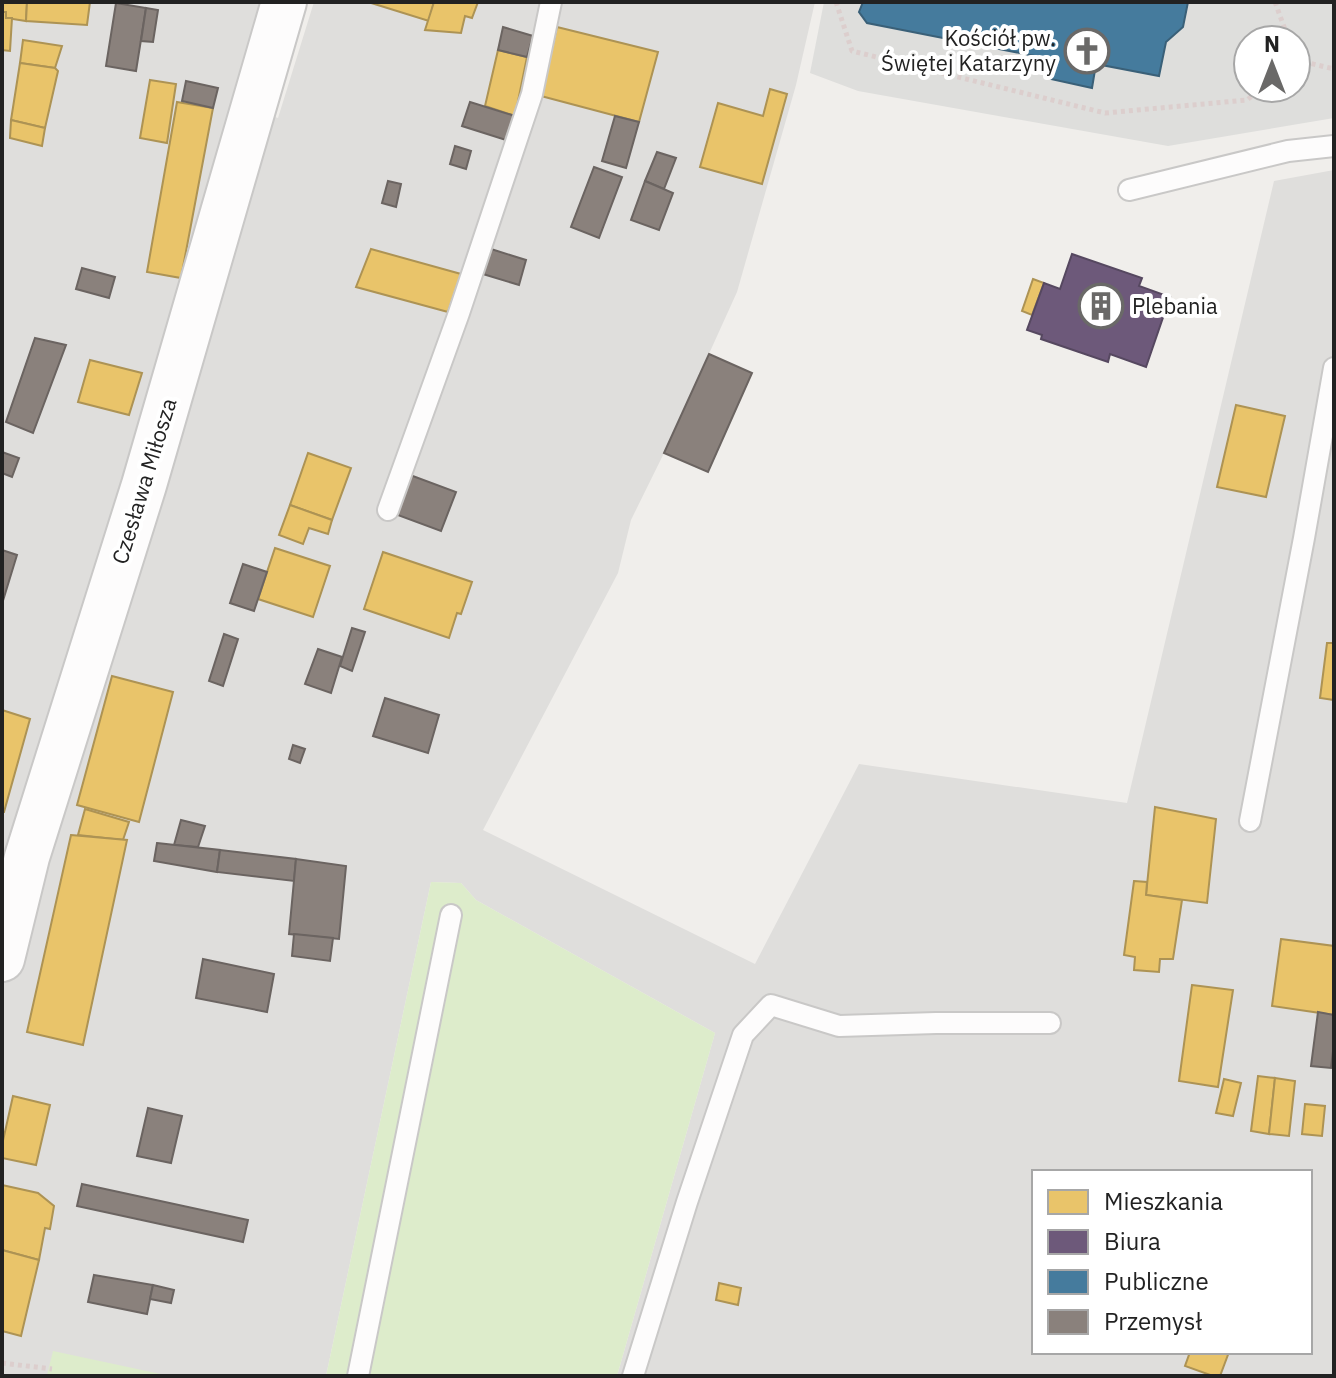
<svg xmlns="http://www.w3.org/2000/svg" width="1336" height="1378" font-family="'IBM Plex Sans',sans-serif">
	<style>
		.residential { fill: #dfdedc; fill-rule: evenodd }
		.religious { fill: #dededc; fill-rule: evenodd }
		.grass { fill: #ddeccb }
		.homes { fill: #e9c46a; stroke: #ad9354; stroke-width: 2 }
		.offices { fill: #6d597a; stroke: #564860; stroke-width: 2 }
		.public { fill: #457b9d; stroke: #3a6078; stroke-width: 2 }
		.industry { fill: #8a817c; stroke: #6b6461; stroke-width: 2 }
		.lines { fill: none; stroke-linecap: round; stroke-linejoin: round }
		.service-casing { stroke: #c9c8c7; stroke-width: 24 }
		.tertiary-casing { stroke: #c9c8c7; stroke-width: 48 }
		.path { stroke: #dccecd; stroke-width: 5; stroke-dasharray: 4 4; stroke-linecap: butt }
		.service { stroke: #fdfcfc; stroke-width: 20 }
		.tertiary { stroke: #fdfcfc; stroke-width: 44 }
		.labels { text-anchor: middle; stroke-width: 8; stroke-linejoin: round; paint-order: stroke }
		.poi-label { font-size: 22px; fill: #222; stroke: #fff; text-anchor: end }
		.street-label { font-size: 22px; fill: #222; stroke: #fff }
	</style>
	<rect width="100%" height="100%" fill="#f0eeeb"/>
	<!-- residential -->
	<path class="residential" d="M2,2H267L239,106L278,118L314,2H815L796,85L737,292L664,453L631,520L618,573L483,830L755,964L859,764L1127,803L1274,181L1334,170V1376H617L715,1033L476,900L461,883L431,882L326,1376H2ZM1034,1172H1310V1352H1034Z"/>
	<!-- religious -->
	<path class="religious" d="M824,2H1334V118L1168,146L858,91L810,73ZM1248,40H1296V88H1248Z"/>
	<!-- grass -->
	<g class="grass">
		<polygon points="431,882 461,883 476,900 715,1033 617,1376 326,1376"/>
		<polygon points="53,1351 170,1376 47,1375"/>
	</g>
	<!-- homes -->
	<g class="homes">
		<polygon points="2,2 27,2 26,21 6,18 6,12 2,12"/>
		<polygon points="27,2 90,2 87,25 26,21"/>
		<polygon points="368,2 434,2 429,21"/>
		<polygon points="434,2 478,2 472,18 465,16 461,33 425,30"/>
		<polygon points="2,12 6,12 6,18 12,18 10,51 2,50"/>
		<polygon points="557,27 658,52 639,122 541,96"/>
		<polygon points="23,40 62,46 55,68 20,63"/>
		<polygon points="498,50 527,57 515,116 485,106"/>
		<polygon points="20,63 55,68 58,71 45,128 11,120"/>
		<polygon points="150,80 176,84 167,143 140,138"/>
		<polygon points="770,89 787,94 762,184 700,167 718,103 763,116"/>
		<polygon points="177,102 213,108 181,278 147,272"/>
		<polygon points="11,120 45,128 42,146 10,138"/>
		<polygon points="371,249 461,274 448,312 356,287"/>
		<polygon points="1033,279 1044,283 1032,315 1022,311"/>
		<polygon points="90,360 142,373 129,415 78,402"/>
		<polygon points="1236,405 1285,416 1266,497 1217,487"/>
		<polygon points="308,453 351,468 332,520 290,505"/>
		<polygon points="290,505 332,520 328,534 309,528 303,544 279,535"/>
		<polygon points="275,548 330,566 313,617 258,599"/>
		<polygon points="383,552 472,582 461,614 457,613 449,638 364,609"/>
		<polygon points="1327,643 1334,643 1334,700 1320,698"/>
		<polygon points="112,676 173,692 139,822 77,805"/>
		<polygon points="2,710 30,719 4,812 2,812"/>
		<polygon points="1155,807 1216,819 1207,903 1146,895"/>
		<polygon points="85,809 129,822 123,840 78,835"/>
		<polygon points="71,835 127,840 83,1045 27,1032"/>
		<polygon points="1134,881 1147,882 1146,895 1182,900 1173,959 1160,959 1159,972 1134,970 1135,957 1124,955"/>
		<polygon points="1281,939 1334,946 1334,1015 1272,1006"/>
		<polygon points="1192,985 1233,990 1218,1087 1179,1081"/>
		<polygon points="1258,1076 1275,1078 1269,1134 1251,1131"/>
		<polygon points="1275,1078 1295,1081 1289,1136 1269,1134"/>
		<polygon points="1224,1079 1241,1083 1233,1116 1216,1113"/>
		<polygon points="13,1096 50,1105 36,1165 2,1158 2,1145"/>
		<polygon points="1305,1104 1325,1106 1322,1136 1302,1134"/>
		<polygon points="2,1185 38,1193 54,1206 50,1229 45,1228 39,1260 2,1250"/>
		<polygon points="2,1250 39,1260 21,1336 2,1331"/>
		<polygon points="719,1283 741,1288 738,1305 716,1300"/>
		<polygon points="1190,1352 1229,1352 1220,1376 1213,1376 1185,1366"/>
	</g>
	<!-- offices -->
	<polygon class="offices" points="1072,254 1142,278 1139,286 1170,297 1146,367 1110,354 1108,362 1041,339 1042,335 1027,330 1044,283 1060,289"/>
	<!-- public -->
	<polygon class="public" points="863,2 1188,2 1183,27 1166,42 1159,76 1096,64 1092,88 1051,79 1055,60 867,23 859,12"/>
	<!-- industry -->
	<g class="industry">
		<polygon points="116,3 146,8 136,71 106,66"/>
		<polygon points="146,8 158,10 153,42 141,41"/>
		<polygon points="503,27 533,36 527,57 498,50"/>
		<polygon points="186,81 218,88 213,108 182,101"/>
		<polygon points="470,102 515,116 506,140 462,126"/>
		<polygon points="615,116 639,122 626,168 602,161"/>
		<polygon points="455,146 471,151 466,169 450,164"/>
		<polygon points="657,152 676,158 664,189 645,181"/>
		<polygon points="594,167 622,177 599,238 571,227"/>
		<polygon points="388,181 401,184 396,207 382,203"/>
		<polygon points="645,181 673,193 659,230 631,220"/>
		<polygon points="491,249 526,260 519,285 483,274"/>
		<polygon points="82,268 115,277 109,298 76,289"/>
		<polygon points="35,338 66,345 33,433 6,422"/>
		<polygon points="709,354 752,373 708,472 664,453"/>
		<polygon points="2,452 19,458 12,477 2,473"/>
		<polygon points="410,475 456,492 441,531 395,514"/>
		<polygon points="2,550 17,555 2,604"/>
		<polygon points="243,564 267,572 254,611 230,603"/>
		<polygon points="352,628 365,632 352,671 340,666"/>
		<polygon points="224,634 238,639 223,686 209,681"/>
		<polygon points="318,649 342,657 331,693 305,684"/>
		<polygon points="385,698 439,715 428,753 373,736"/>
		<polygon points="293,745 305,749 300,763 289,759"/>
		<polygon points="181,820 205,826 198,847 174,845"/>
		<polygon points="157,843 220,850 217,872 154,861"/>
		<polygon points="220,850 296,859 294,881 217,872"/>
		<polygon points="296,859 346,866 339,939 289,934"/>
		<polygon points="294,934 333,938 330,961 292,956"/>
		<polygon points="203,959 274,974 267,1012 196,998"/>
		<polygon points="1318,1012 1334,1015 1334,1043 1331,1068 1311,1066"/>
		<polygon points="148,1108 182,1116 171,1163 137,1156"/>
		<polygon points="82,1184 248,1220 243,1242 77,1206"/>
		<polygon points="94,1275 153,1285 147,1314 88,1302"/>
		<polygon points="153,1285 174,1290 171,1303 150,1299"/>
	</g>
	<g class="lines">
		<!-- service casing -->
		<g class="service-casing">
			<g id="service">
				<polyline points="1129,190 1288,151 1334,146"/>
				<polyline points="388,510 459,313 532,94 551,2"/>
				<polyline points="1250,821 1304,538 1334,368"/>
				<polyline points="358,1376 451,915"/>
				<polyline points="633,1376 687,1202 743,1035 771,1005 839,1026 936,1023 1050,1023"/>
			</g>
		</g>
		<!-- tertiary casing -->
		<g class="tertiary-casing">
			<polyline id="tertiary" points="2,959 27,857 144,485 284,2"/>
		</g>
		<!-- path -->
		<g class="path">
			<polyline points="836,2 852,51 1105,113 1247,100 1262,88"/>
			<polyline points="1275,2 1287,35 1286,40"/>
			<polyline points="1296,60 1334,69"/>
			<polyline points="2,1363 52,1369"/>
		</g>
		<!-- service -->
		<use href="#service" class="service"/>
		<!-- tertiary -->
		<use href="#tertiary" class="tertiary"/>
	</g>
	<!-- icons -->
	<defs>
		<g id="church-ring" transform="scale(2.3)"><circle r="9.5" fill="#fff" stroke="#6a6968" stroke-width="1.5"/><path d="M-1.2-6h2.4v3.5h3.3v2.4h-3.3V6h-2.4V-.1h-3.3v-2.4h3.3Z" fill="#6a6968"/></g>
		<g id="building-ring" transform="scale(2.3)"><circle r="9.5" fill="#fff" stroke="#6a6968" stroke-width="1.5"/><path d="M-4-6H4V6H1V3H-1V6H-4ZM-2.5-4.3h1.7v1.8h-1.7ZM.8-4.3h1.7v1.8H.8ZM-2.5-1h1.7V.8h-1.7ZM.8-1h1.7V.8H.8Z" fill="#6a6968"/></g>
	</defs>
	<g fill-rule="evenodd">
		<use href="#church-ring" x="1087" y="51"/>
		<use href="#building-ring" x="1101" y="306"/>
	</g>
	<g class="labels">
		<!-- poi labels -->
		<g class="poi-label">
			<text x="1056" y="46">Kościół pw.<tspan x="1056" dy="25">Świętej Katarzyny</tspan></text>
			<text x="1132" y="314" text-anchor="start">Plebania</text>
		</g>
		<!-- street labels -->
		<g class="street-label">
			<text transform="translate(144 481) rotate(-73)" y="8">Czesława Miłosza</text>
		</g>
	</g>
	<!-- border -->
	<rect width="1336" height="1378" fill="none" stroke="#222222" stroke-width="8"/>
	<!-- legend -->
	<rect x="1032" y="1170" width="280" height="184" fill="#ffffff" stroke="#a7a7a7" stroke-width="2"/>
	<rect x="1048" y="1190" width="40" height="24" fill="#e9c46a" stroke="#a7a7a7" stroke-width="2"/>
	<text x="1104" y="1210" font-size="24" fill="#222222">Mieszkania</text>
	<rect x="1048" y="1230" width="40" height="24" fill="#6d597a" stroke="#a7a7a7" stroke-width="2"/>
	<text x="1104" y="1250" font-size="24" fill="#222222">Biura</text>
	<rect x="1048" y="1270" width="40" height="24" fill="#457b9d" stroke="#a7a7a7" stroke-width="2"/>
	<text x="1104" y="1290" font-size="24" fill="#222222">Publiczne</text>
	<rect x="1048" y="1310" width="40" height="24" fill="#8a817c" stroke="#a7a7a7" stroke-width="2"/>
	<text x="1104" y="1330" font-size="24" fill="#222222">Przemysł</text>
	<!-- north arrow -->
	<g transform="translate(1272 64)"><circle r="38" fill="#ffffff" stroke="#a7a7a7" stroke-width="2"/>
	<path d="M0-6L14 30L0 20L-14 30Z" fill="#6a6968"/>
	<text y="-12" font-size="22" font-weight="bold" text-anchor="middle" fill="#222222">N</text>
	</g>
</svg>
